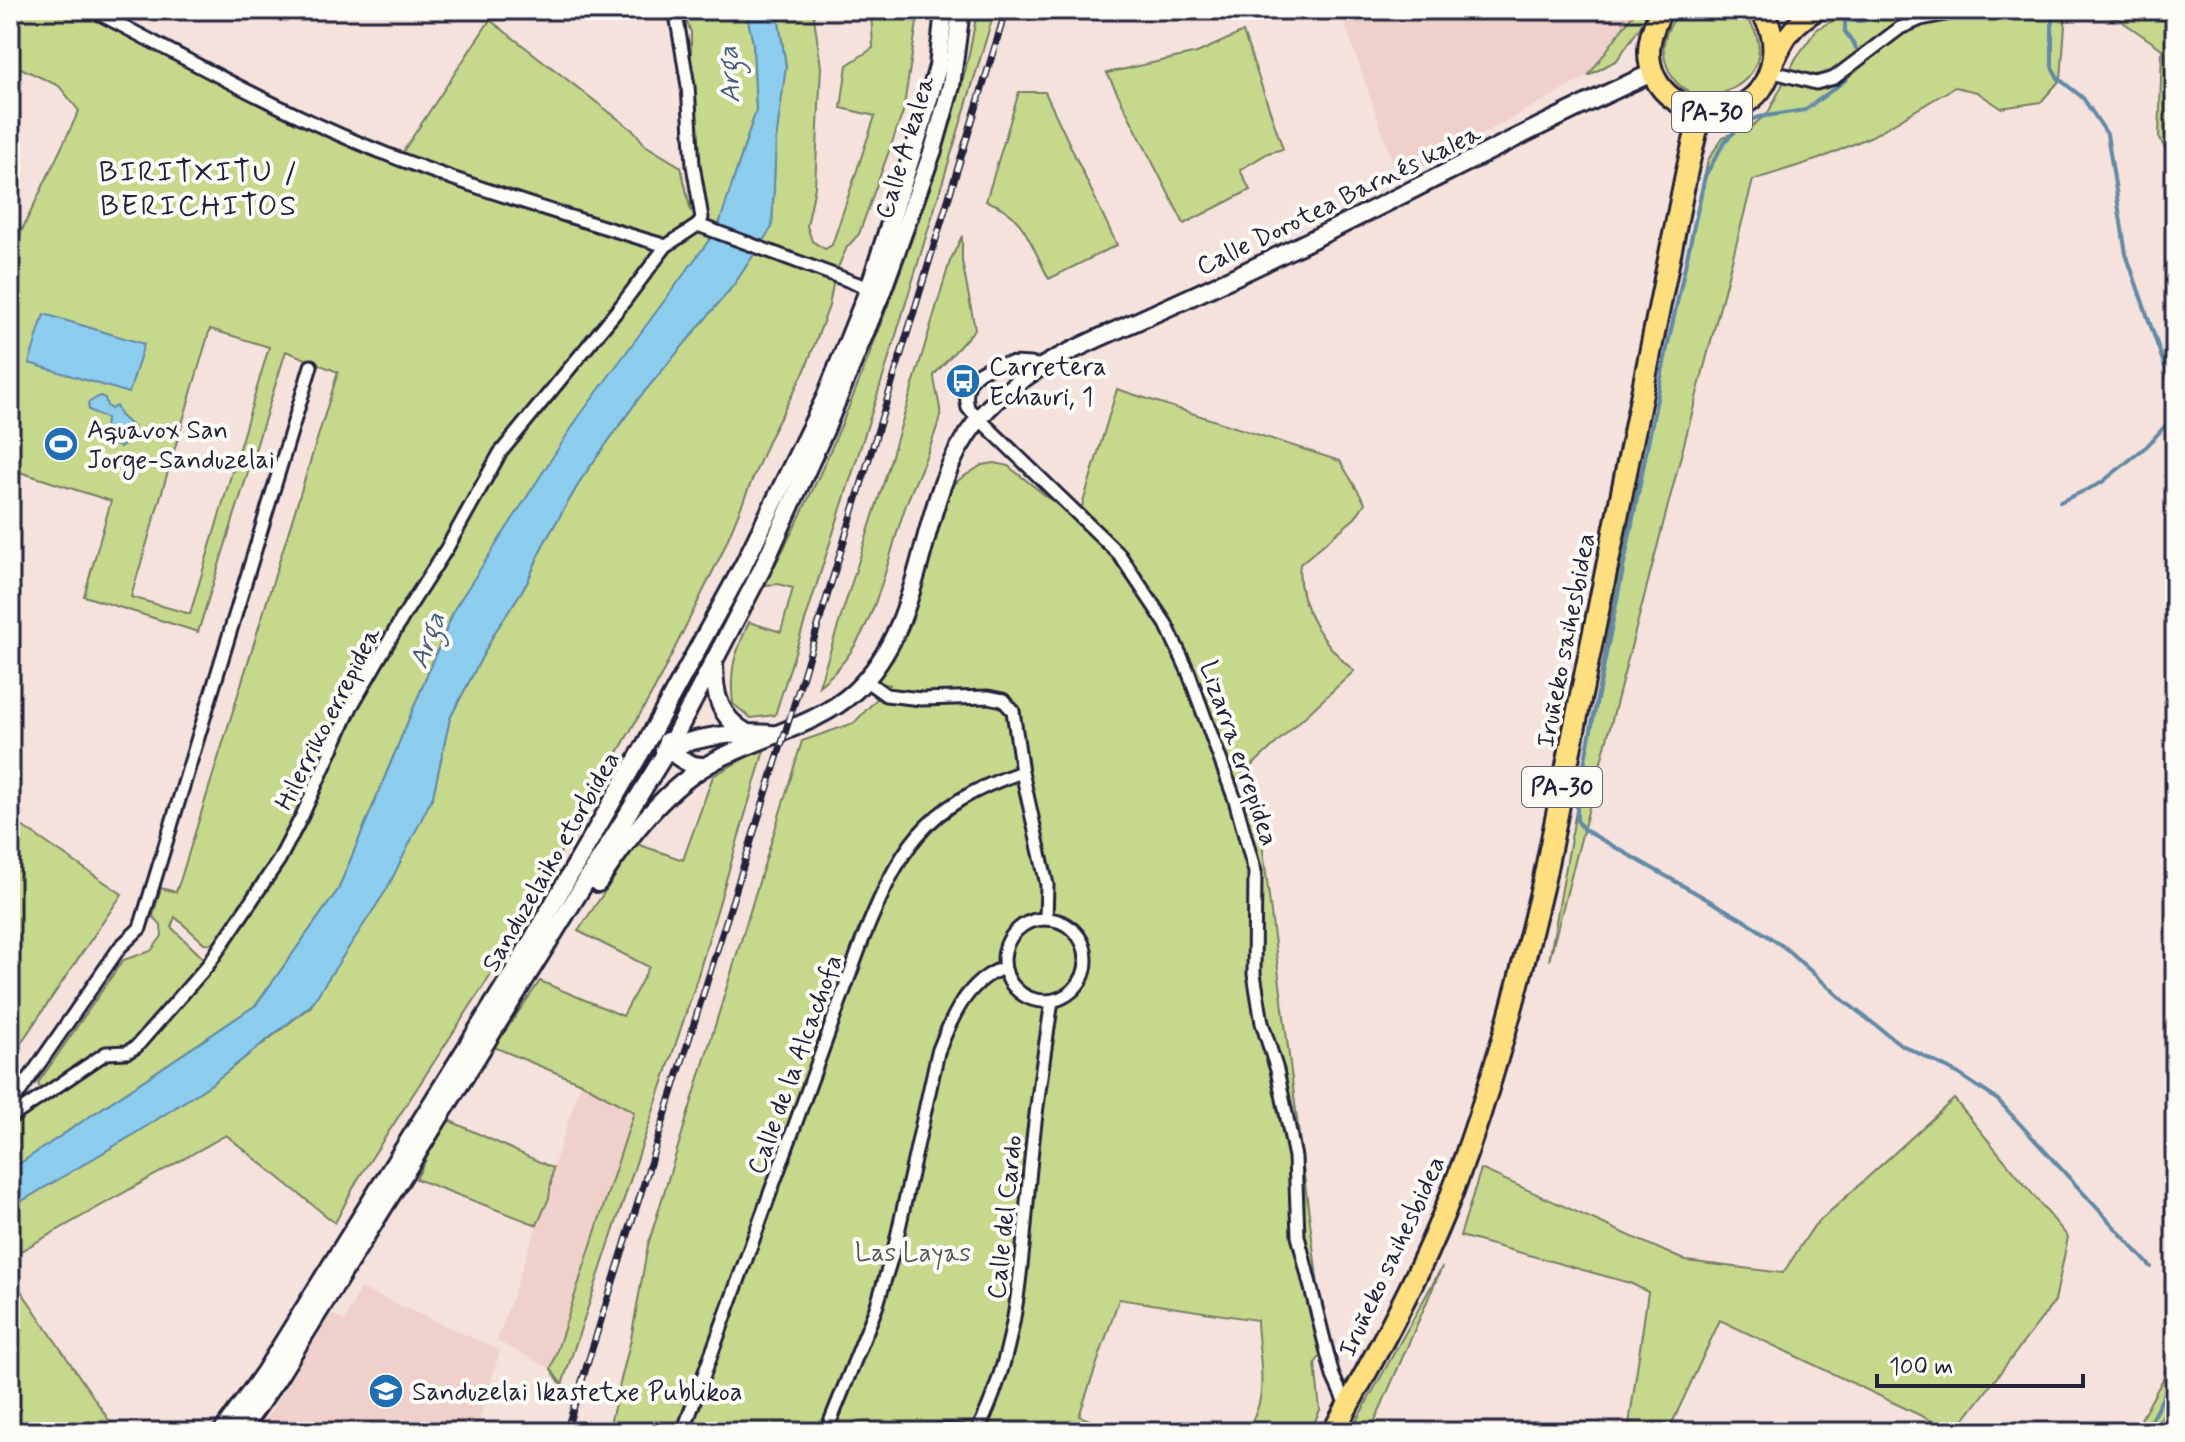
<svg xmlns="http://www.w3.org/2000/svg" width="2185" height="1442" font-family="Mynerve,sans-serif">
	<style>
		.built { fill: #efd0ca }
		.green { fill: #c6d88c; stroke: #747d64; stroke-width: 2; fill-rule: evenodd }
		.water { fill: #8ccded; stroke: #6289a6; stroke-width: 2 }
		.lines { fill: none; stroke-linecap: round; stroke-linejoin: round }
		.stream { stroke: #6289a6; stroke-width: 4 }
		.street-casing { stroke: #22223b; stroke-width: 17 }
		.secondary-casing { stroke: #22223b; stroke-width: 22 }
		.primary-casing { stroke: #22223b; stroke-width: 24 }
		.highway-casing { stroke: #22223b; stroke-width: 26 }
		.street { stroke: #fdfcf7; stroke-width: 11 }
		.secondary { stroke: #fdfcf7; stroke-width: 16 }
		.primary { stroke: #fedf80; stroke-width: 18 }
		.highway { stroke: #fedf80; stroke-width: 20 }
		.rail-casing { stroke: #22223b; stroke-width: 7 }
		.rail { stroke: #fdfcf7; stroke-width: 4; stroke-dasharray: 12; stroke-linecap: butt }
		.labels { text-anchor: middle; stroke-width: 8; stroke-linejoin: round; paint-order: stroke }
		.shield { fill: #fdfcf7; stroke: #646373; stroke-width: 2 }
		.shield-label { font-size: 24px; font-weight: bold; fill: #22223b }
		.street-label { font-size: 26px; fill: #22223b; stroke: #fdfcf7 }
		.poi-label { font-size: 26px; fill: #22223b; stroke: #fdfcf7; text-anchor: start }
		.park-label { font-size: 26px; fill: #535953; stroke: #fdfcf7 }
		.water-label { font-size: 28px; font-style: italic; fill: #475e79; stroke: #fdfcf7 }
		.quarter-label { font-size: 30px; letter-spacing: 2px; fill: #22223b; stroke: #fdfcf7 }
	</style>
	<rect width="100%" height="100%" fill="#f5e2dd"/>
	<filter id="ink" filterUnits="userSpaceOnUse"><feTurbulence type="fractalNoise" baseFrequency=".0125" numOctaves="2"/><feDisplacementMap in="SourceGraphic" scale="16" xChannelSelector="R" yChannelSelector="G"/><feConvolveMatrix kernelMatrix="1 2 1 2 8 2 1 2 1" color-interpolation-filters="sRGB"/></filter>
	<g filter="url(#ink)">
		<!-- built -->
		<g class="built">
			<polygon points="1340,10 1636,10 1588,76 1399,180"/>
			<polygon points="581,1083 634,1112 551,1369 497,1341 537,1225 549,1198 553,1168"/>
			<polygon points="360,1288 500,1350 476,1432 258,1432 331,1314 345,1321"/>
		</g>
		<!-- green -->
		<g class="green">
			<path d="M10,10H92L398,159L490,20L635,132L645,145L681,167L691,212V32L682,10H746L753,43L756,110L718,228L455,608L338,890L256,1005L10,1170V1126L108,1057L130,1056L137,1053L169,1021L217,958L274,858L216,944L204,943L175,917L171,927L203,958V963L136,1041L127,1046L106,1048L44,1090L40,1089L38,1083L123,960L151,951L162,936L161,926L153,916L161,888L176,892L181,878L338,372L286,351L198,632L84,596L111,501L10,469V255L79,111L59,86L10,63ZM210,329L269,347L190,614L131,597Z"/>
			<polygon points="777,10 813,10 821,67 815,187 807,226 812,241 825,249 832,245 875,116 841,108 847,65 873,48 871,10 919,10 903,112 859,234 847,247 835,274 829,306 805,370 769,439 722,553 655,688 486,982 358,1179 335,1223 226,1135 10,1257 10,1208 131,1136 210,1085 311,1006 433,796 450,718 495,632 527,583 543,545 582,478 639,398 733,286 772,227 776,140 786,66"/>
			<path d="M977,10H995L890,355L775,715L751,718L733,704C729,668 735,654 749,622L781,632L793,588L778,584L764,585C824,478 867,365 908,250C936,172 965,92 977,10Z"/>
			<polygon points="1636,10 1652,10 1617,60 1588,76"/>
			<path d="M1683,10H1739C1805,73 1686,137 1665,60C1660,40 1669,23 1683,10Z"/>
			<polygon points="1853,10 2175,10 2175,168 2159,137 2162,49 2117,18 2066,12 2061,79 2041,102 2001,108 1977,92 1955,87 1872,136 1819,159 1753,180 1549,961 1618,577 1708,160 1723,137 1752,126 1768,113 1796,58 1817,29"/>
			<polygon points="1243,32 1283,149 1268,153 1240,170 1250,190 1184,224 1107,73 1197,53"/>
			<path d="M1019,92H1045L1117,245L1049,279C1031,246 1024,212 986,201Z"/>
			<path d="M962,236V261L975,329L934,375C934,387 942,407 940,416C933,445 918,474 907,502C884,566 876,642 819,686L887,472L950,261Z"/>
			<path d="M1117,389L1340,461L1365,503L1355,518L1300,564C1295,605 1325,646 1354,671L1230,786L1235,801L1258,810L1326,1349L1315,1363L1320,1410L1310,1432H1243C1273,1401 1258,1359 1257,1320L1119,1299L1079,1416L1121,1432H608L631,1339L648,1245L802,741L854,723L890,685L865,680L907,610L936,503L960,479L982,465L995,463L1008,466L1075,519L1082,506Z"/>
			<polygon points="765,747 694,989 562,1385 551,1369 634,1112 581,1083 494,1047 540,981 623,1016 649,967 578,931 637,844 683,860 713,776"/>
			<polygon points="10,818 122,894 10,1059"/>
			<polygon points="1954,1099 2068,1237 2055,1301 1955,1432 1720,1320 1668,1432 1628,1432 1648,1292 1630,1283 1460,1236 1481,1169 1686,1261 1783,1273 1814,1226"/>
			<polygon points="446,1119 553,1168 549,1198 537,1225 416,1179"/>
			<polygon points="1442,1267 1370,1432 1350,1432"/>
			<polygon points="20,1289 117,1432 10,1432 10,1296"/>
			<polygon points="2175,1342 2175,1394 2153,1432 2134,1432 2163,1379"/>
		</g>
		<!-- water -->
		<g class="water">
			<polygon points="746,10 777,10 786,66 776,140 772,227 733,286 639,398 582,478 543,545 527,583 495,632 450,718 433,796 387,889 311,1005 210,1085 131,1136 10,1208 10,1170 256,1005 338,890 455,608 578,418 718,228 756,110 753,43"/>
			<polygon points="44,314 144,344 129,393 29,363"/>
			<polygon points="100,396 105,398 107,406 111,409 116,406 120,415 134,428 135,436 129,443 120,447 112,444 105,431 106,418 89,410 88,403"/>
		</g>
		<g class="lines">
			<!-- stream -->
			<g class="stream">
				<polyline points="2049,10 2052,18 2052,67 2058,78 2083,98 2107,134 2126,254 2175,396"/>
				<path d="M1836,16C1855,28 1880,16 1900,10"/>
				<polyline points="1845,22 1845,32 1856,48"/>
				<polyline points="1847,79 1805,110 1759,117 1744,123 1725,141 1705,176 1667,348 1577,800 1577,820 1583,829 1747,922 1784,947 1843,1000 1900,1044 1957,1073 1998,1100 2151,1267"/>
				<polyline points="2060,502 2101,483 2147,446 2174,416 2175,410"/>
				<polyline points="2145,1432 2175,1374"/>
			</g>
			<!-- street casing -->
			<g class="street-casing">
				<g id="street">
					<path d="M92,10C193,62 293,119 399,159C487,192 577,219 666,246"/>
					<polyline points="1770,71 1816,83 1834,78 1900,28 1921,19 1964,10"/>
					<polyline points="698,225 869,288"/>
					<path d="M1044,366C1012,360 957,362 968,408L1119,554L1166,624L1188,671L1235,800L1255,872L1254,974L1262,1023L1277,1070L1295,1157L1298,1236L1333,1376L1347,1407"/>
					<polyline points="865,680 886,695 921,699 988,697 1003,700 1013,711 1022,772 1047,885 1046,919"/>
					<circle cx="1045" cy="960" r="41"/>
					<polyline points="10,1106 120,947 140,928 311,366"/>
					<polyline points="10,1118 106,1053 127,1052 136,1047 208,965 279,860 302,816 351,707 404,615 447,548 500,453 620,307 666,246 698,225 702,218 693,165 688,86 677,20"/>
					<path d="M683,1432L862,941C900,848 922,806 1022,772"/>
					<path d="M826,1432L876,1308L895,1246L938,1052C951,1019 967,980 1004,968"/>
					<polyline points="930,1432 939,1430 963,1432"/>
					<path d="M977,1432C1022,1342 1021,1256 1031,1159C1036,1106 1044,1054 1052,1001"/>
				</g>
			</g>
			<!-- secondary casing -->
			<g class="secondary-casing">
				<g id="secondary">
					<path d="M714,664C714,695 719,717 747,733"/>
					<path d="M667,741L668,749C679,758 690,767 705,766"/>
					<path d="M664,750C696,737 737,731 771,734"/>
					<path d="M598,883C630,835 666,786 718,759C761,737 820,724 855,691C931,619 913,501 977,421C1019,369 1083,345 1142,319C1191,297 1240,275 1288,251C1410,193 1529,128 1652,73"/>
					<polyline points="222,1432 264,1373 517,966 644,747 744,564 825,398 869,288 921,127 938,66 944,10"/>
					<polyline points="240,1432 277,1379 668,749 762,569 825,430 881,294 933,150 951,86 961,10"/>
				</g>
			</g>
			<!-- primary casing -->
			<g class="primary-casing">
				<path id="primary" d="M1773,64C1785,37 1791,26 1817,10"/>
			</g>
			<!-- highway casing -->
			<g class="highway-casing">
				<g id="highway">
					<path d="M1662,10C1605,109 1755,153 1772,62C1776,44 1772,24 1759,10"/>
					<path d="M1333,1432C1376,1355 1420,1276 1452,1193C1491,1091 1519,985 1544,879L1687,170L1701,112"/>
				</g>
			</g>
			<!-- street -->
			<use href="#street" class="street"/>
			<!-- secondary -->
			<use href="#secondary" class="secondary"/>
			<!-- primary -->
			<use href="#primary" class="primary"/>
			<!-- highway -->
			<use href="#highway" class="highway"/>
			<!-- rail casing -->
			<g class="rail-casing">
				<polyline id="rail" points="566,1432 800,685 1006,10"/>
			</g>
			<!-- rail -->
			<use href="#rail" class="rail"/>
		</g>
	</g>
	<!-- icons -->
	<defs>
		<g id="bus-disc" transform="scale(1.8)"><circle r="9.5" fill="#1f6fb2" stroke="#fdfcf7"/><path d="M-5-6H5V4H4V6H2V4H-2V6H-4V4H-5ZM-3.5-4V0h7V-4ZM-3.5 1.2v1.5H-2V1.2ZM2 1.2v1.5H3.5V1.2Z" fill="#fff"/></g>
		<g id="stadium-disc" transform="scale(1.8)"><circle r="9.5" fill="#1f6fb2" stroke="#fdfcf7"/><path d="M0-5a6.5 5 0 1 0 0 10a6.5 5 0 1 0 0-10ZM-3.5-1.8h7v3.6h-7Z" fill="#fff"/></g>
		<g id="school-disc" transform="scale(1.8)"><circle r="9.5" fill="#1f6fb2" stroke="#fdfcf7"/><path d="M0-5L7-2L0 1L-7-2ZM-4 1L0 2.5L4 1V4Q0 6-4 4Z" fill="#fff"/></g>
	</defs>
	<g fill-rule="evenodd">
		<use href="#bus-disc" x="963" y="381"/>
		<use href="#stadium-disc" x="61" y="444"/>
		<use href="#school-disc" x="386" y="1391"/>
	</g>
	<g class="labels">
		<!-- shield labels -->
		<g class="shield">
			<rect x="1672" y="92" width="80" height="40" rx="6"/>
			<rect x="1522" y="767" width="80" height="40" rx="6"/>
		</g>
		<g class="shield-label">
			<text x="1712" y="120">PA-30</text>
			<text x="1562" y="795">PA-30</text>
		</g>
		<!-- street labels -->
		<g class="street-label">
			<text transform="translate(904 147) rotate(-73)" y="9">Calle A kalea</text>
			<text transform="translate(1338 199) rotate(-26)" y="9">Calle Dorotea Barnés kalea</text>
			<text transform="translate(1565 640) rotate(-79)" y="9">Iruñeko saihesbidea</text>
			<text transform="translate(327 718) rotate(-63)" y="9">Hilerriko errepidea</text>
			<text transform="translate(1240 753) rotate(71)" y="9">Lizarra errepidea</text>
			<text transform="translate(550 861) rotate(-60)" y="9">Sanduzelaiko etorbidea</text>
			<text transform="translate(794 1064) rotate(-70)" y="9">Calle de la Alcachofa</text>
			<text transform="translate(1004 1217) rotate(-84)" y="9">Calle del Cardo</text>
			<text transform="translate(1391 1256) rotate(-65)" y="9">Iruñeko saihesbidea</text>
		</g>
		<!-- poi labels -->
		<g class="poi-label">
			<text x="989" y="375">Carretera<tspan x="989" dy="30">Echauri, 1</tspan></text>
			<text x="87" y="438">Aquavox San<tspan x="87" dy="30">Jorge-Sanduzelai</tspan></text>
			<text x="412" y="1400">Sanduzelai Ikastetxe Publikoa</text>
		</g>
		<!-- park labels -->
		<g class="park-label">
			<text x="913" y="1261">Las Layas</text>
		</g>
		<!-- water labels -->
		<g class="water-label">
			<text transform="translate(728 75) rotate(-93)" y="10">Arga</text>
			<text transform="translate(426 640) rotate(-70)" y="10">Arga</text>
		</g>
		<!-- quarter labels -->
		<g class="quarter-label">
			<text x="199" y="181">BIRITXITU /<tspan x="199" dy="34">BERICHITOS</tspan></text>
		</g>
	</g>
	<!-- margin -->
	<rect width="2185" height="1442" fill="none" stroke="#fdfcf7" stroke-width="40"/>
	<rect x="20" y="20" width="2145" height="1402" fill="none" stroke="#22223b" stroke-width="3" filter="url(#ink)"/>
	<!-- scale -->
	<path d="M1877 1374v12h206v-12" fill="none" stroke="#22223b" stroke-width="4"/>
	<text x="1889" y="1374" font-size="24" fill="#22223b" stroke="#fdfcf7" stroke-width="6" paint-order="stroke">100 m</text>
</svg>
